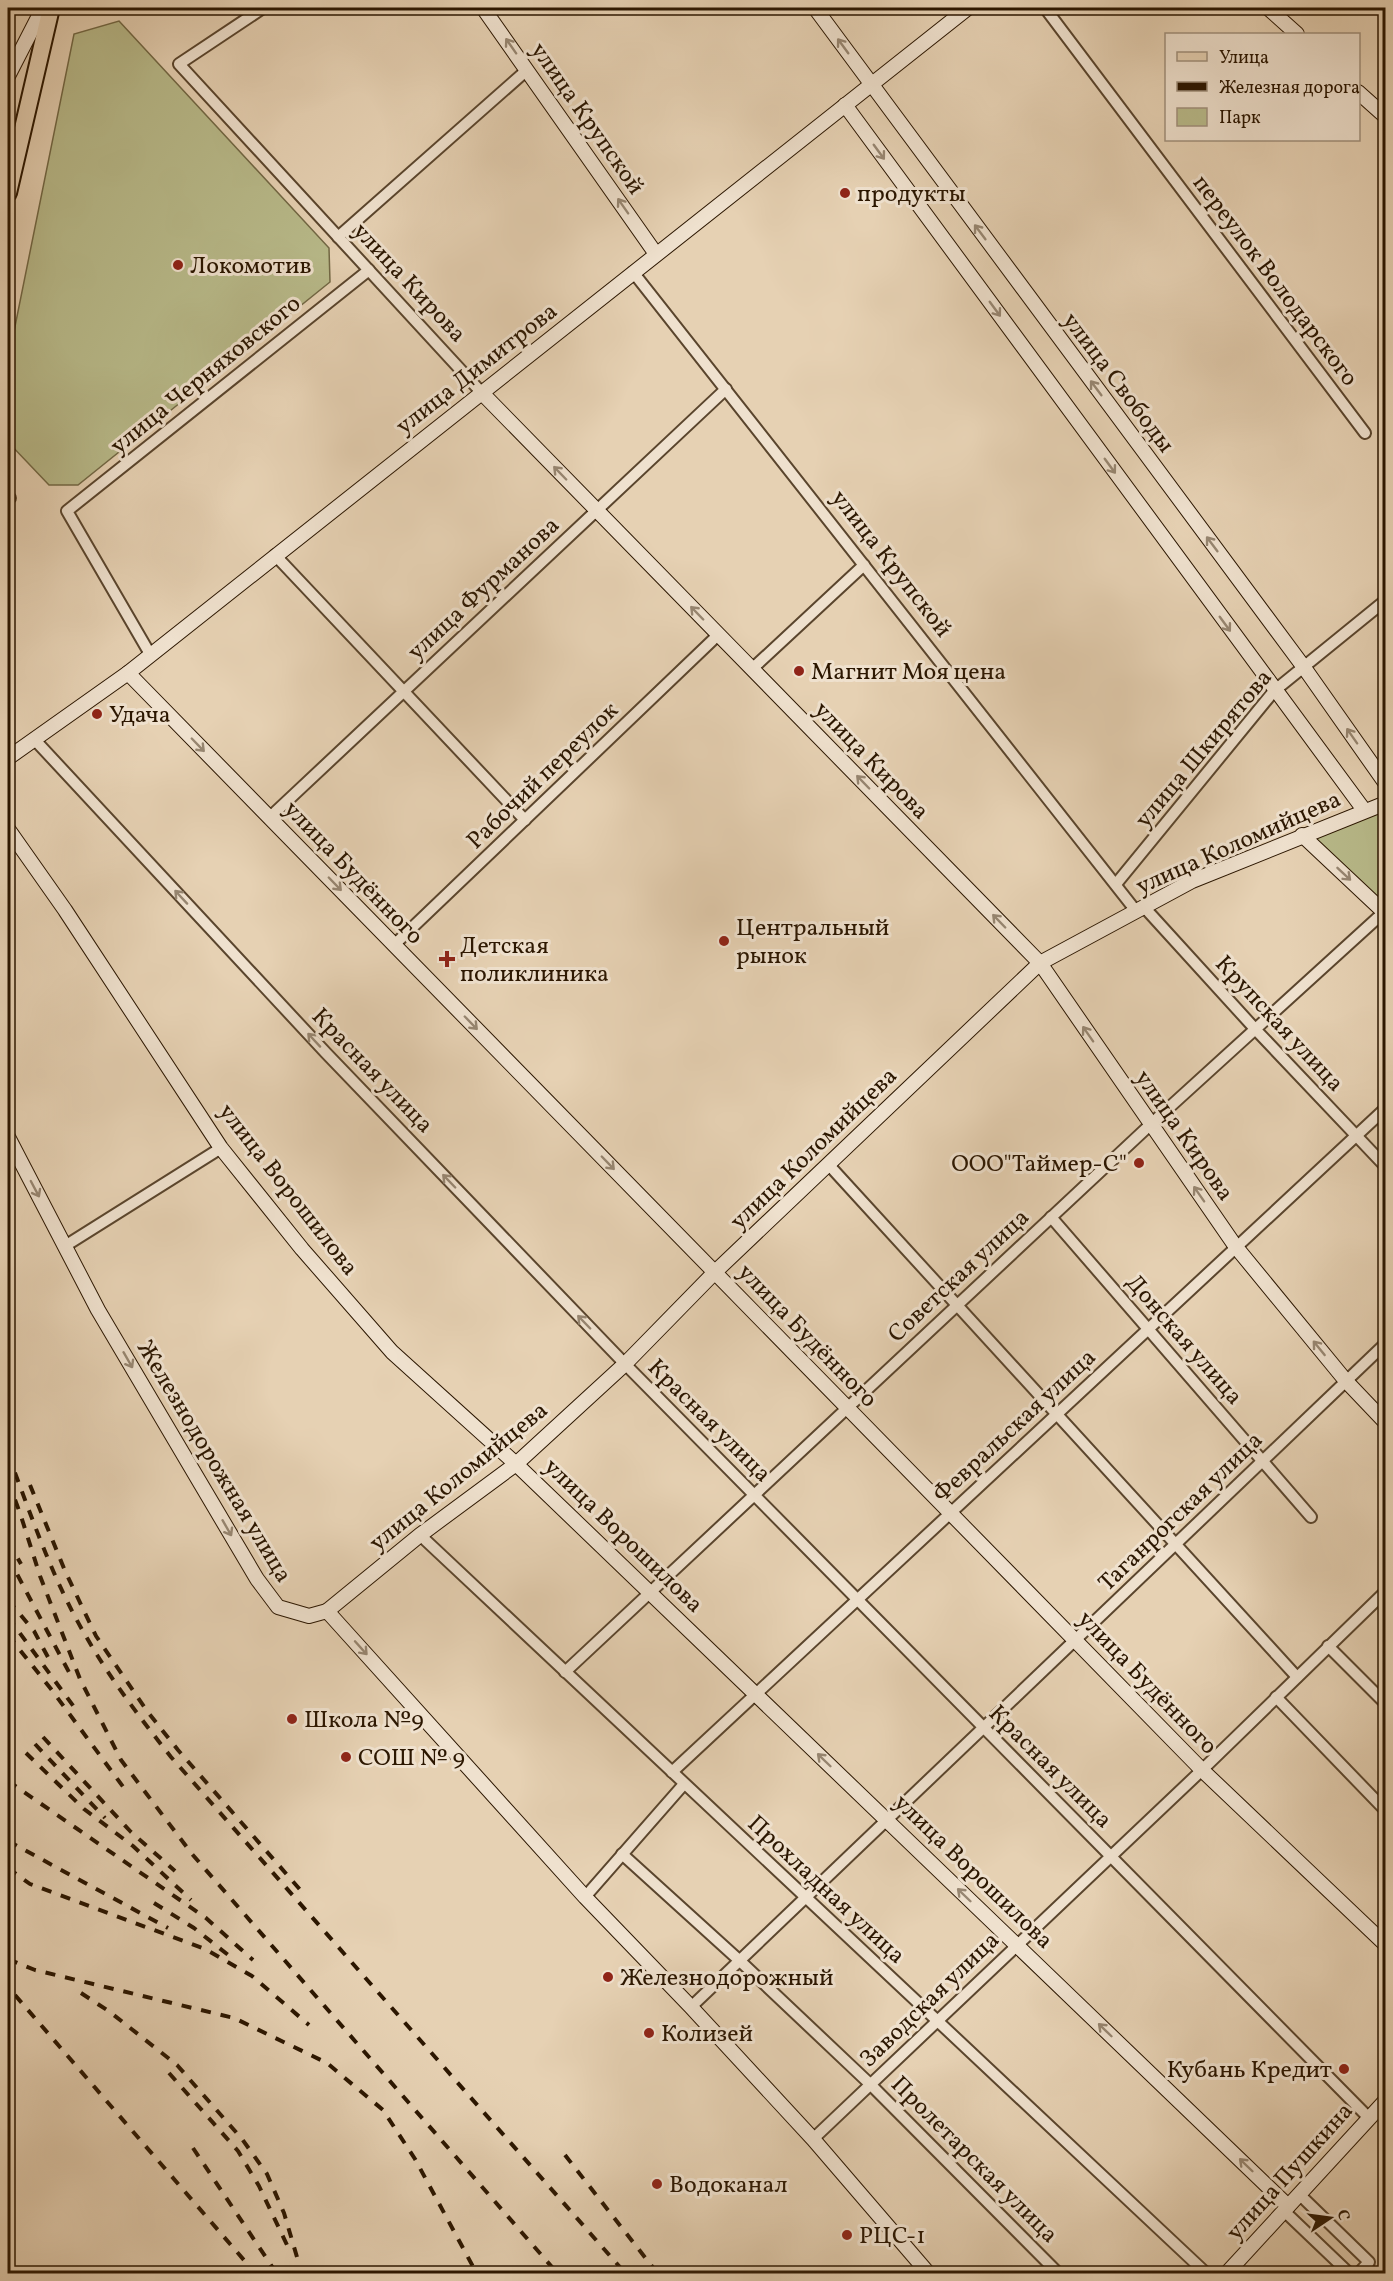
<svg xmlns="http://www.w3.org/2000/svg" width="1393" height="2281" font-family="Vollkorn,serif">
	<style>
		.green { fill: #b8ba8a; stroke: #726845; stroke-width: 1.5 }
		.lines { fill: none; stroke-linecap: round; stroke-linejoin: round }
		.street-casing { stroke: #5a452d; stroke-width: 14 }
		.secondary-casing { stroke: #2b1600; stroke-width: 16 }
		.primary-casing { stroke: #2b1600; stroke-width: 20 }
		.street { stroke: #efe1ce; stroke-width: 10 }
		.secondary { stroke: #efe1ce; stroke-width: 14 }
		.primary { stroke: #e6d1b3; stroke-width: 16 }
		.rail { stroke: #2b1600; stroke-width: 4; stroke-dasharray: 10 10; stroke-linecap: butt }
		.oneway { stroke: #978671 }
		.poi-dot { fill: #8f2418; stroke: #efe1ce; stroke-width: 2 }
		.labels { text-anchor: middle; stroke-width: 6; stroke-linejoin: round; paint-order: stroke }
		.street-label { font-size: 24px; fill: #2b1600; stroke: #efe1ce }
		.poi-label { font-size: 24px; fill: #2b1600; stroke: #efe1ce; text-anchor: start }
	</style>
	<rect width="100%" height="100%" fill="#e6d1b3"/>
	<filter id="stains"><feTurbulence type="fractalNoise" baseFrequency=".00333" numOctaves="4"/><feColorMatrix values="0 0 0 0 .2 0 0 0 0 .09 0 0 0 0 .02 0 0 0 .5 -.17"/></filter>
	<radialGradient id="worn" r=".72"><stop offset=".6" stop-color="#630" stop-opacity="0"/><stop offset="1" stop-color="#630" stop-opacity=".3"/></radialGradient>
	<!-- green -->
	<g class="green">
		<polygon points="119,21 329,248 330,282 78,485 49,485 8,442 8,361 74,34"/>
		<polygon points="1385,803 1385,914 1302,835"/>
	</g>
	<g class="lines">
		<!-- street casing -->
		<g class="street-casing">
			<g id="street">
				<polyline points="263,8 179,64 481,392"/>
				<polyline points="1045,8 1365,433"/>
				<polyline points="338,237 527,70"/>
				<polyline points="633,272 1136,911"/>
				<polyline points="8,500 10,498"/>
				<polyline points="275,555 525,820"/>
				<polyline points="150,654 67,511 369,270"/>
				<polyline points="752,669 864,565"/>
				<polyline points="34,739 326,1053 625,1364 1369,2118"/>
				<polyline points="269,818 726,389"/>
				<polyline points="1116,884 1274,691 1386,600"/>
				<polyline points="1144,907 1256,1030 1386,1167"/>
				<polyline points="394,945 718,635"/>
				<polyline points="828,1164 1297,1677"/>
				<polyline points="1051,1217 1311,1517"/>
				<polyline points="65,1246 221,1148"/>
				<polyline points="420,1535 1207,2274"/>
				<polyline points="1328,1646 1386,1704"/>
				<polyline points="565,1672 1151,1124 1384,912"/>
				<polyline points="1276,1697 1386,1811"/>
				<polyline points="672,1772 1386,1108"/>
				<polyline points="622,1854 740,1961 870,2084 1059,2274"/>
				<polyline points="585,1897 684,1784"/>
				<polyline points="691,2007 1386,1343"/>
				<polyline points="813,2139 1202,1770 1386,1591"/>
				<polyline points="1299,2194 1369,2262 1358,2274"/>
				<polyline points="1283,2210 1350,2274"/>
			</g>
		</g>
		<!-- secondary casing -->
		<g class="secondary-casing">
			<g id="secondary">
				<polyline points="483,8 656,254"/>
				<polyline points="815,8 1303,666 1386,784"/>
				<polyline points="1268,8 1297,34"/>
				<polyline points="8,76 43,8"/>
				<polyline points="1358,92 1386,117"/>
				<polyline points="845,105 1364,810"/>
				<polyline points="481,392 1040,963 1236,1247 1346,1381 1386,1423"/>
				<polyline points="128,673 1202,1770 1386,1945"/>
				<polyline points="8,758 128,673 968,8"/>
				<polyline points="8,829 65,910 221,1148 302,1249 392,1352 516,1464 1288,2206"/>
				<polyline points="1302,835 1386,914"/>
				<polyline points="8,1137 98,1310 257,1579 278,1607 309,1616 327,1611 585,1897 691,2007 813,2139 929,2274"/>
				<polyline points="327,1611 420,1535 516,1464 625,1364 715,1272 1040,963 1192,881 1386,803"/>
				<polyline points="1226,2274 1386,2100"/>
			</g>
		</g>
		<!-- primary casing -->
		<g class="primary-casing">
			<polyline id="primary" points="8,193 51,8"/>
		</g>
		<!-- street -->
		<use href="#street" class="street"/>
		<!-- secondary -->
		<use href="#secondary" class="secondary"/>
		<!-- primary -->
		<use href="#primary" class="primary"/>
		<!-- rail -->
		<g class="rail">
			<path d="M8,1454C31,1515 53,1581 87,1638C111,1680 141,1719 171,1757L626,2274"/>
			<polyline points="8,1481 20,1513 40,1576 80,1679 121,1760 192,1854 558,2274"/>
			<polyline points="30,1485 65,1571 96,1636 147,1711 178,1750 303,1893"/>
			<polyline points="8,1541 21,1564"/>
			<polyline points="8,1557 71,1676"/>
			<polyline points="8,1600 34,1631 50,1661"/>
			<polyline points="8,1617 77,1711"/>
			<polyline points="8,1635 51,1689 124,1788"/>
			<polyline points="43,1737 131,1832 175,1871"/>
			<polyline points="35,1744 105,1818"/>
			<polyline points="26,1753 84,1809 133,1846 191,1900"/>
			<polyline points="8,1781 206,1918 253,1960"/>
			<polyline points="8,1841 168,1928"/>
			<polyline points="8,1868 30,1884 205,1949 252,1976 309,2025"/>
			<polyline points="154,1903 194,1928 232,1958"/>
			<polyline points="8,1959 35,1970 234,2018 327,2063 383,2110 415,2159 477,2274"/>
			<polyline points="81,1993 110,2012 177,2065 242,2139 267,2174 284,2213 302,2274"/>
			<polyline points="15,1995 256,2274"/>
			<polyline points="169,2073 238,2151 259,2186 287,2245"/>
			<polyline points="193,2148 277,2274"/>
			<polyline points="565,2155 658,2274"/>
		</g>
	</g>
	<!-- one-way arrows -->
	<defs><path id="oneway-shaft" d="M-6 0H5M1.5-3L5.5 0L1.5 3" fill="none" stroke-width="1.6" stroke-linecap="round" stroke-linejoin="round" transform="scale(1.5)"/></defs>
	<g class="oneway">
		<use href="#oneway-shaft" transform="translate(511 46) rotate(-125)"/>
		<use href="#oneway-shaft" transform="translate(843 46) rotate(-126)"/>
		<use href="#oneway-shaft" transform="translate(879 152) rotate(54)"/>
		<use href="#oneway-shaft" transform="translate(623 206) rotate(-125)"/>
		<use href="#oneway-shaft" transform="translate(980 232) rotate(-127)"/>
		<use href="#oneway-shaft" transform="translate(995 309) rotate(54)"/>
		<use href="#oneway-shaft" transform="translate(1096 388) rotate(-127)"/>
		<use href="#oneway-shaft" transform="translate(1110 466) rotate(54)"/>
		<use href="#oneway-shaft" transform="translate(560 473) rotate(-134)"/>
		<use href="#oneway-shaft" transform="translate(1212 544) rotate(-127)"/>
		<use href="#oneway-shaft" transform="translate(697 613) rotate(-134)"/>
		<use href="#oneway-shaft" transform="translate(1225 624) rotate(54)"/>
		<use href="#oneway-shaft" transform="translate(1352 736) rotate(-125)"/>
		<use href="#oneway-shaft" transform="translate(198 745) rotate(46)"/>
		<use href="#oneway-shaft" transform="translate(863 782) rotate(-134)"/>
		<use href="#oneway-shaft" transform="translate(1344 874) rotate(43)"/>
		<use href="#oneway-shaft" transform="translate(335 884) rotate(46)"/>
		<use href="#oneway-shaft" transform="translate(181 897) rotate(-133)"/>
		<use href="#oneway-shaft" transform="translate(999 921) rotate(-134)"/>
		<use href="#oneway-shaft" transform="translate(471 1023) rotate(46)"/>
		<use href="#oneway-shaft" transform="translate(1088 1034) rotate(-125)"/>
		<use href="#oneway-shaft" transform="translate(314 1040) rotate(-133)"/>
		<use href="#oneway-shaft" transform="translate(608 1163) rotate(46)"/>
		<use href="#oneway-shaft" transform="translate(449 1181) rotate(-134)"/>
		<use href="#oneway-shaft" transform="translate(35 1189) rotate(62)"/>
		<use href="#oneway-shaft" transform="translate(1199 1194) rotate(-125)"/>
		<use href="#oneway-shaft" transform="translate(584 1322) rotate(-134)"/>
		<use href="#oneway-shaft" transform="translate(1319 1348) rotate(-129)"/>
		<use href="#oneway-shaft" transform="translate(128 1360) rotate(60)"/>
		<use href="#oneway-shaft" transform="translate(227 1528) rotate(60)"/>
		<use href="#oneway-shaft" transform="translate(361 1648) rotate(48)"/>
		<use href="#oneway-shaft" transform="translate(824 1760) rotate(-136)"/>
		<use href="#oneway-shaft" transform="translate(964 1895) rotate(-136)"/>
		<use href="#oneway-shaft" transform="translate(1105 2030) rotate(-136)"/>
		<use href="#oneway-shaft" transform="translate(1246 2165) rotate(-136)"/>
	</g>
	<!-- markers -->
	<g class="poi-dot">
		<circle cx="845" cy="193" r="6"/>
		<circle cx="178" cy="265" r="6"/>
		<circle cx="799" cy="671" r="6"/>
		<circle cx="97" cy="714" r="6"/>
		<circle cx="724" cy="941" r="6"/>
		<path d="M444 950h6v6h6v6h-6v6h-6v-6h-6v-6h6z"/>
		<circle cx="1139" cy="1163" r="6"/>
		<circle cx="292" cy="1719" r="6"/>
		<circle cx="346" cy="1757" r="6"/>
		<circle cx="608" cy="1977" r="6"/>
		<circle cx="649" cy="2033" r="6"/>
		<circle cx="1344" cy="2069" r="6"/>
		<circle cx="657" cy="2184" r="6"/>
		<circle cx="847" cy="2235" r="6"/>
	</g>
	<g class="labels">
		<!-- street labels -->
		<g class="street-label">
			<text transform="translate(588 118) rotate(55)" y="8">улица Крупской</text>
			<text transform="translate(1276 280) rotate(53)" y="8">переулок Володарского</text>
			<text transform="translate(410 282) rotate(47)" y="8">улица Кирова</text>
			<text transform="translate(476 368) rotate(-38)" y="8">улица Димитрова</text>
			<text transform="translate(205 374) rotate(-39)" y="8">улица Черняховского</text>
			<text transform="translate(1119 382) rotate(53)" y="8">улица Свободы</text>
			<text transform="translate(892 563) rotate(52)" y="8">улица Крупской</text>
			<text transform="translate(483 588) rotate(-43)" y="8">улица Фурманова</text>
			<text transform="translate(1203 748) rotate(-50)" y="8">улица Шкирятова</text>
			<text transform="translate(872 760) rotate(46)" y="8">улица Кирова</text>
			<text transform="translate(542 775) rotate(-44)" y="8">Рабочий переулок</text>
			<text transform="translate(1238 842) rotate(-24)" y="8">улица Коломийцева</text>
			<text transform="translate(354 872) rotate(46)" y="8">улица Будённого</text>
			<text transform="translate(1280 1023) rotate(47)" y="8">Крупская улица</text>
			<text transform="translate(373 1070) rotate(46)" y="8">Красная улица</text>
			<text transform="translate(1185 1135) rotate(55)" y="8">улица Кирова</text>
			<text transform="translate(813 1148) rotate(-44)" y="8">улица Коломийцева</text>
			<text transform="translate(289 1189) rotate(52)" y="8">улица Ворошилова</text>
			<text transform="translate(958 1275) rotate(-43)" y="8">Советская улица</text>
			<text transform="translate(808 1335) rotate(46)" y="8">улица Будённого</text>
			<text transform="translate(1185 1339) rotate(49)" y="8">Донская улица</text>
			<text transform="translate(710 1420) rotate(45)" y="8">Красная улица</text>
			<text transform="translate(1014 1425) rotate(-43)" y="8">Февральская улица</text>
			<text transform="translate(215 1461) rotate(59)" y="8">Железнодорожная улица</text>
			<text transform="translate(458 1476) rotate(-39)" y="8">улица Коломийцева</text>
			<text transform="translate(1180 1511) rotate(-44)" y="8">Таганрогская улица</text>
			<text transform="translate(624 1535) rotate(44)" y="8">улица Ворошилова</text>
			<text transform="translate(1148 1682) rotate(46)" y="8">улица Будённого</text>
			<text transform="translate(1051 1766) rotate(45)" y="8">Красная улица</text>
			<text transform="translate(974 1871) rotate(44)" y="8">улица Ворошилова</text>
			<text transform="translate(827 1889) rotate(43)" y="8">Прохладная улица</text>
			<text transform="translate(929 1999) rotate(-44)" y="8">Заводская улица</text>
			<text transform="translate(975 2159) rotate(45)" y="8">Пролетарская улица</text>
			<text transform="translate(1289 2171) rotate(-48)" y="8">улица Пушкина</text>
		</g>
		<!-- poi labels -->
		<g class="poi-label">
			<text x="857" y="201">продукты</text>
			<text x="190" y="273">Локомотив</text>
			<text x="811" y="679">Магнит Моя цена</text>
			<text x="109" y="722">Удача</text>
			<text x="736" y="935">Центральный<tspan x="736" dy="28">рынок</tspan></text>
			<text x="460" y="953">Детская<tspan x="460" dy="28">поликлиника</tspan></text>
			<text x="1127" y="1171" text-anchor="end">ООО"Таймер-С"</text>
			<text x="304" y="1727">Школа №9</text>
			<text x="358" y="1765">СОШ № 9</text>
			<text x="620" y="1985">Железнодорожный</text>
			<text x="661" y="2041">Колизей</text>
			<text x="1332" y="2077" text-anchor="end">Кубань Кредит</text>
			<text x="669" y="2192">Водоканал</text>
			<text x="859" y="2243">РЦС-1</text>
		</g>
	</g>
	<!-- margin -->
	<rect width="1393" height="2281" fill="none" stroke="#e6d1b3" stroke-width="30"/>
	<rect x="9" y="9" width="1375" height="2263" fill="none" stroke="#2b1600" stroke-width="3"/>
	<rect x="15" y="15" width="1363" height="2251" fill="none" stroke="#2b1600" stroke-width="1.5"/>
	<!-- legend -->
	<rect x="1165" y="33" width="195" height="108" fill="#efe1ce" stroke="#a1907c" stroke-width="1.5"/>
	<rect x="1177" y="52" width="30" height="9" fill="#e6d1b3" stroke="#a1907c" stroke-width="1.5"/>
	<text x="1219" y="63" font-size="18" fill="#2b1600">Улица</text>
	<rect x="1177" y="82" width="30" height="9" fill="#2b1600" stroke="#a1907c" stroke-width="1.5"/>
	<text x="1219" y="93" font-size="18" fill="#2b1600">Железная дорога</text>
	<rect x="1177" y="108" width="30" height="18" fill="#b8ba8a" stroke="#a1907c" stroke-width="1.5"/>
	<text x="1219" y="123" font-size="18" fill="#2b1600">Парк</text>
	<!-- north arrow -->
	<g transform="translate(1330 2218) rotate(77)" stroke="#efe1ce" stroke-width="4.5" paint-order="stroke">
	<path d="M0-4.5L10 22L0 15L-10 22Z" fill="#2b1600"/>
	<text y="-9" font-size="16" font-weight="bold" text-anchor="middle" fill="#2b1600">С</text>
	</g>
	<rect width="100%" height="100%" filter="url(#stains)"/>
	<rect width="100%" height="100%" fill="url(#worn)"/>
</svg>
